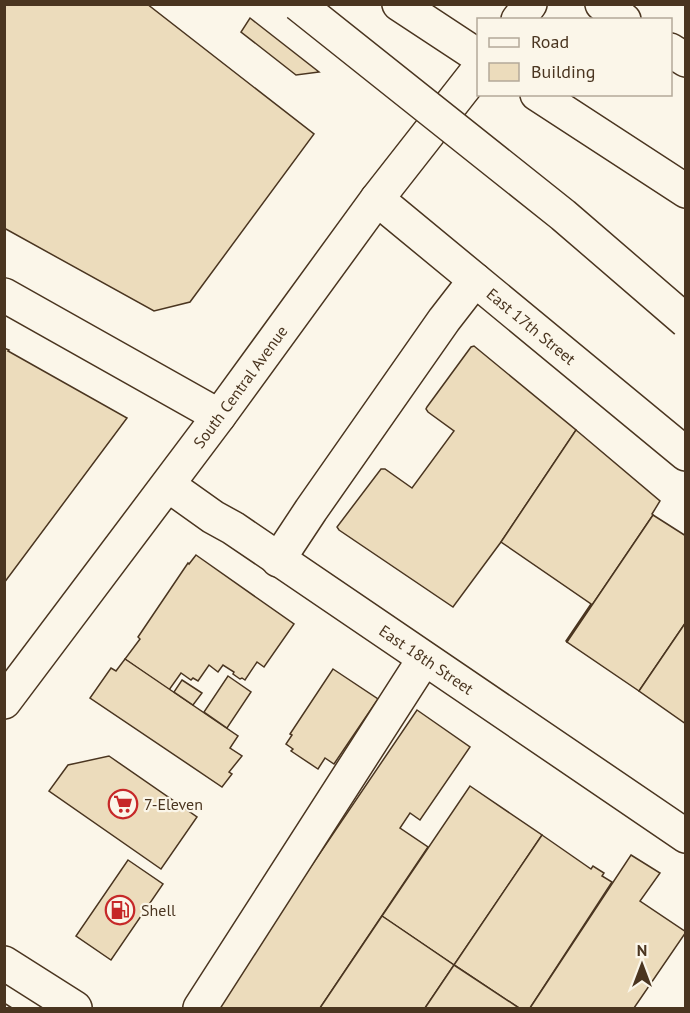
<svg xmlns="http://www.w3.org/2000/svg" width="690" height="1013" font-family="'PT Sans',sans-serif">
	<style>
		.building { fill: #ecdcbc; stroke: #4a3520; stroke-width: 1.5 }
		.lines { fill: none; stroke-linecap: round; stroke-linejoin: round }
		.minor-casing { stroke: #4a3520; stroke-width: 36 }
		.major-casing { stroke: #4a3520; stroke-width: 36 }
		.highway-casing { stroke: #4a3520; stroke-width: 36 }
		.minor { stroke: #fbf6e9; stroke-width: 33 }
		.major { stroke: #fbf6e9; stroke-width: 33 }
		.highway { stroke: #fbf6e9; stroke-width: 33 }
		.tram { stroke: #4a3520; stroke-width: 1.5 }
		.highway-bridge-casing { stroke: #4a3520; stroke-width: 36; stroke-linecap: butt }
		.highway-bridge { stroke: #fbf6e9; stroke-width: 33 }
		.labels { text-anchor: middle; stroke-width: 4.5; stroke-linejoin: round; paint-order: stroke }
		.street-label { font-size: 16px; fill: #4a3520; stroke: #fbf6e9 }
		.poi-label { font-size: 16px; fill: #4a3520; stroke: #fbf6e9; text-anchor: start }
	</style>
	<rect width="100%" height="100%" fill="#fbf6e9"/>
	<!-- building -->
	<g class="building">
		<polygon points="4,4 147,4 314,134 190,302 154,311 4,228"/>
		<polygon points="250,18 319,72 296,75 241,32"/>
		<polygon points="474,346 576,430 501,542 453,607 339,530 337,527 381,469 385,469 412,488 454,431 428,412 426,409 427,407 471,347"/>
		<polygon points="4,348 9,350 8,351 127,418 4,583"/>
		<polygon points="576,430 660,501 652,514 653,515 567,642 566,641 591,604 501,542"/>
		<polygon points="653,515 686,536 686,622 639,691 567,642"/>
		<polygon points="196,555 294,624 264,667 257,662 245,680 242,678 240,679 233,674 234,672 223,665 218,672 209,665 198,681 193,678 191,680 181,673 169,690 125,659 140,639 138,637 188,563 189,564"/>
		<polygon points="686,622 686,724 639,691"/>
		<polygon points="125,659 238,736 230,748 242,756 229,772 232,774 222,787 90,698 111,668 116,671"/>
		<polygon points="333,669 378,699 334,764 325,758 318,769 291,751 293,749 286,744 292,735 290,734"/>
		<polygon points="228,676 251,692 227,728 204,712"/>
		<polygon points="182,680 202,693 193,705 174,692"/>
		<polygon points="417,710 470,747 420,820 410,813 400,828 428,847 320,1008 215,1008"/>
		<polygon points="109,756 197,817 161,869 49,791 68,765"/>
		<polygon points="470,786 542,835 454,965 382,916"/>
		<polygon points="542,835 591,869 593,866 604,873 602,876 612,882 530,1008 519,1008 454,965"/>
		<polygon points="631,855 660,873 640,901 686,932 634,1008 530,1008"/>
		<polygon points="128,860 163,884 111,960 76,936"/>
		<polygon points="382,916 454,965 425,1008 320,1008"/>
		<polygon points="454,965 519,1008 425,1008"/>
	</g>
	<g class="lines">
		<!-- minor casing -->
		<g class="minor-casing">
			<g id="minor">
				<polyline points="4,295 219,416"/>
				<path id="s1" d="M168,485L213,517L233,528L686,836"/>
				<polyline points="278,560 311,510 444,320 475,280"/>
				<polyline points="200,1008 424,659"/>
			</g>
		</g>
		<!-- major casing -->
		<g class="major-casing">
			<g id="major">
				<polyline points="518,20 530,4"/>
				<path id="s2" d="M377,199L686,454"/>
				<path id="s3" d="M4,702L219,416L377,199L478,70"/>
				<polyline points="4,963 75,1008"/>
			</g>
		</g>
		<!-- highway casing -->
		<g class="highway-casing">
			<g id="highway">
				<polyline points="399,4 478,56"/>
				<polyline points="602,4 624,20"/>
				<polyline points="670,50 686,60"/>
				<polyline points="537,94 686,191"/>
			</g>
		</g>
		<!-- minor -->
		<use href="#minor" class="minor"/>
		<!-- major -->
		<use href="#major" class="major"/>
		<!-- highway -->
		<use href="#highway" class="highway"/>
		<!-- tram -->
		<polyline class="tram" points="4,1003 12,1008"/>
		<!-- highway-bridge casing -->
		<g class="highway-bridge-casing">
			<polyline id="highway-bridge" points="298,4 563,215 686,321"/>
		</g>
		<!-- highway-bridge -->
		<use href="#highway-bridge" class="highway-bridge"/>
	</g>
	<!-- icons -->
	<defs>
		<g id="supermarket-ring" transform="scale(1.5)"><circle r="9.5" fill="#fbf6e9" stroke="#c62828" stroke-width="1.5"/><path d="M-6-5.5h2.5l.6 2H6L4.5 2H-2.5L-4.4-4H-6ZM-1.5 3.2a1.3 1.3 0 1 0 .1 0ZM3 3.2a1.3 1.3 0 1 0 .1 0Z" fill="#c62828"/></g>
		<g id="fuel-ring" transform="scale(1.5)"><circle r="9.5" fill="#fbf6e9" stroke="#c62828" stroke-width="1.5"/><path d="M-5.5-6h7V0h2V4h1.3V-2.5L3-4.5l.8-.8L6-3V5H2.5V1h-1V6h-7ZM-4.2-4.7v3.2H.2V-4.7Z" fill="#c62828"/></g>
	</defs>
	<g fill-rule="evenodd">
		<use href="#supermarket-ring" x="123" y="804"/>
		<use href="#fuel-ring" x="120" y="910"/>
	</g>
	<g class="labels">
		<!-- street labels -->
		<g class="street-label">
			<text dy="6" stroke="none"><textPath href="#s2" startOffset="200">East 17th Street</textPath></text>
			<text dy="6" stroke="none"><textPath href="#s3" startOffset="394">South Central Avenue</textPath></text>
			<text dy="6" stroke="none"><textPath href="#s1" startOffset="312">East 18th Street</textPath></text>
		</g>
		<!-- poi labels -->
		<g class="poi-label">
			<text x="144" y="810">7-Eleven</text>
			<text x="141" y="916">Shell</text>
		</g>
	</g>
	<!-- border -->
	<rect width="690" height="1013" fill="none" stroke="#4a3520" stroke-width="12"/>
	<!-- legend -->
	<rect x="477" y="18" width="195" height="78" fill="#fbf6e9" stroke="#b4a999" stroke-width="1.5"/>
	<rect x="489" y="38" width="30" height="9" fill="#fbf6e9" stroke="#b4a999" stroke-width="1.5"/>
	<text x="531" y="48" font-size="18" fill="#4a3520">Road</text>
	<rect x="489" y="63" width="30" height="18" fill="#ecdcbc" stroke="#b4a999" stroke-width="1.5"/>
	<text x="531" y="78" font-size="18" fill="#4a3520">Building</text>
	<!-- north arrow -->
	<g transform="translate(642 965)" stroke="#fbf6e9" stroke-width="4.5" paint-order="stroke">
	<path d="M0-4.5L10 22L0 15L-10 22Z" fill="#4a3520"/>
	<text y="-9" font-size="16" font-weight="bold" text-anchor="middle" fill="#4a3520">N</text>
	</g>
</svg>
